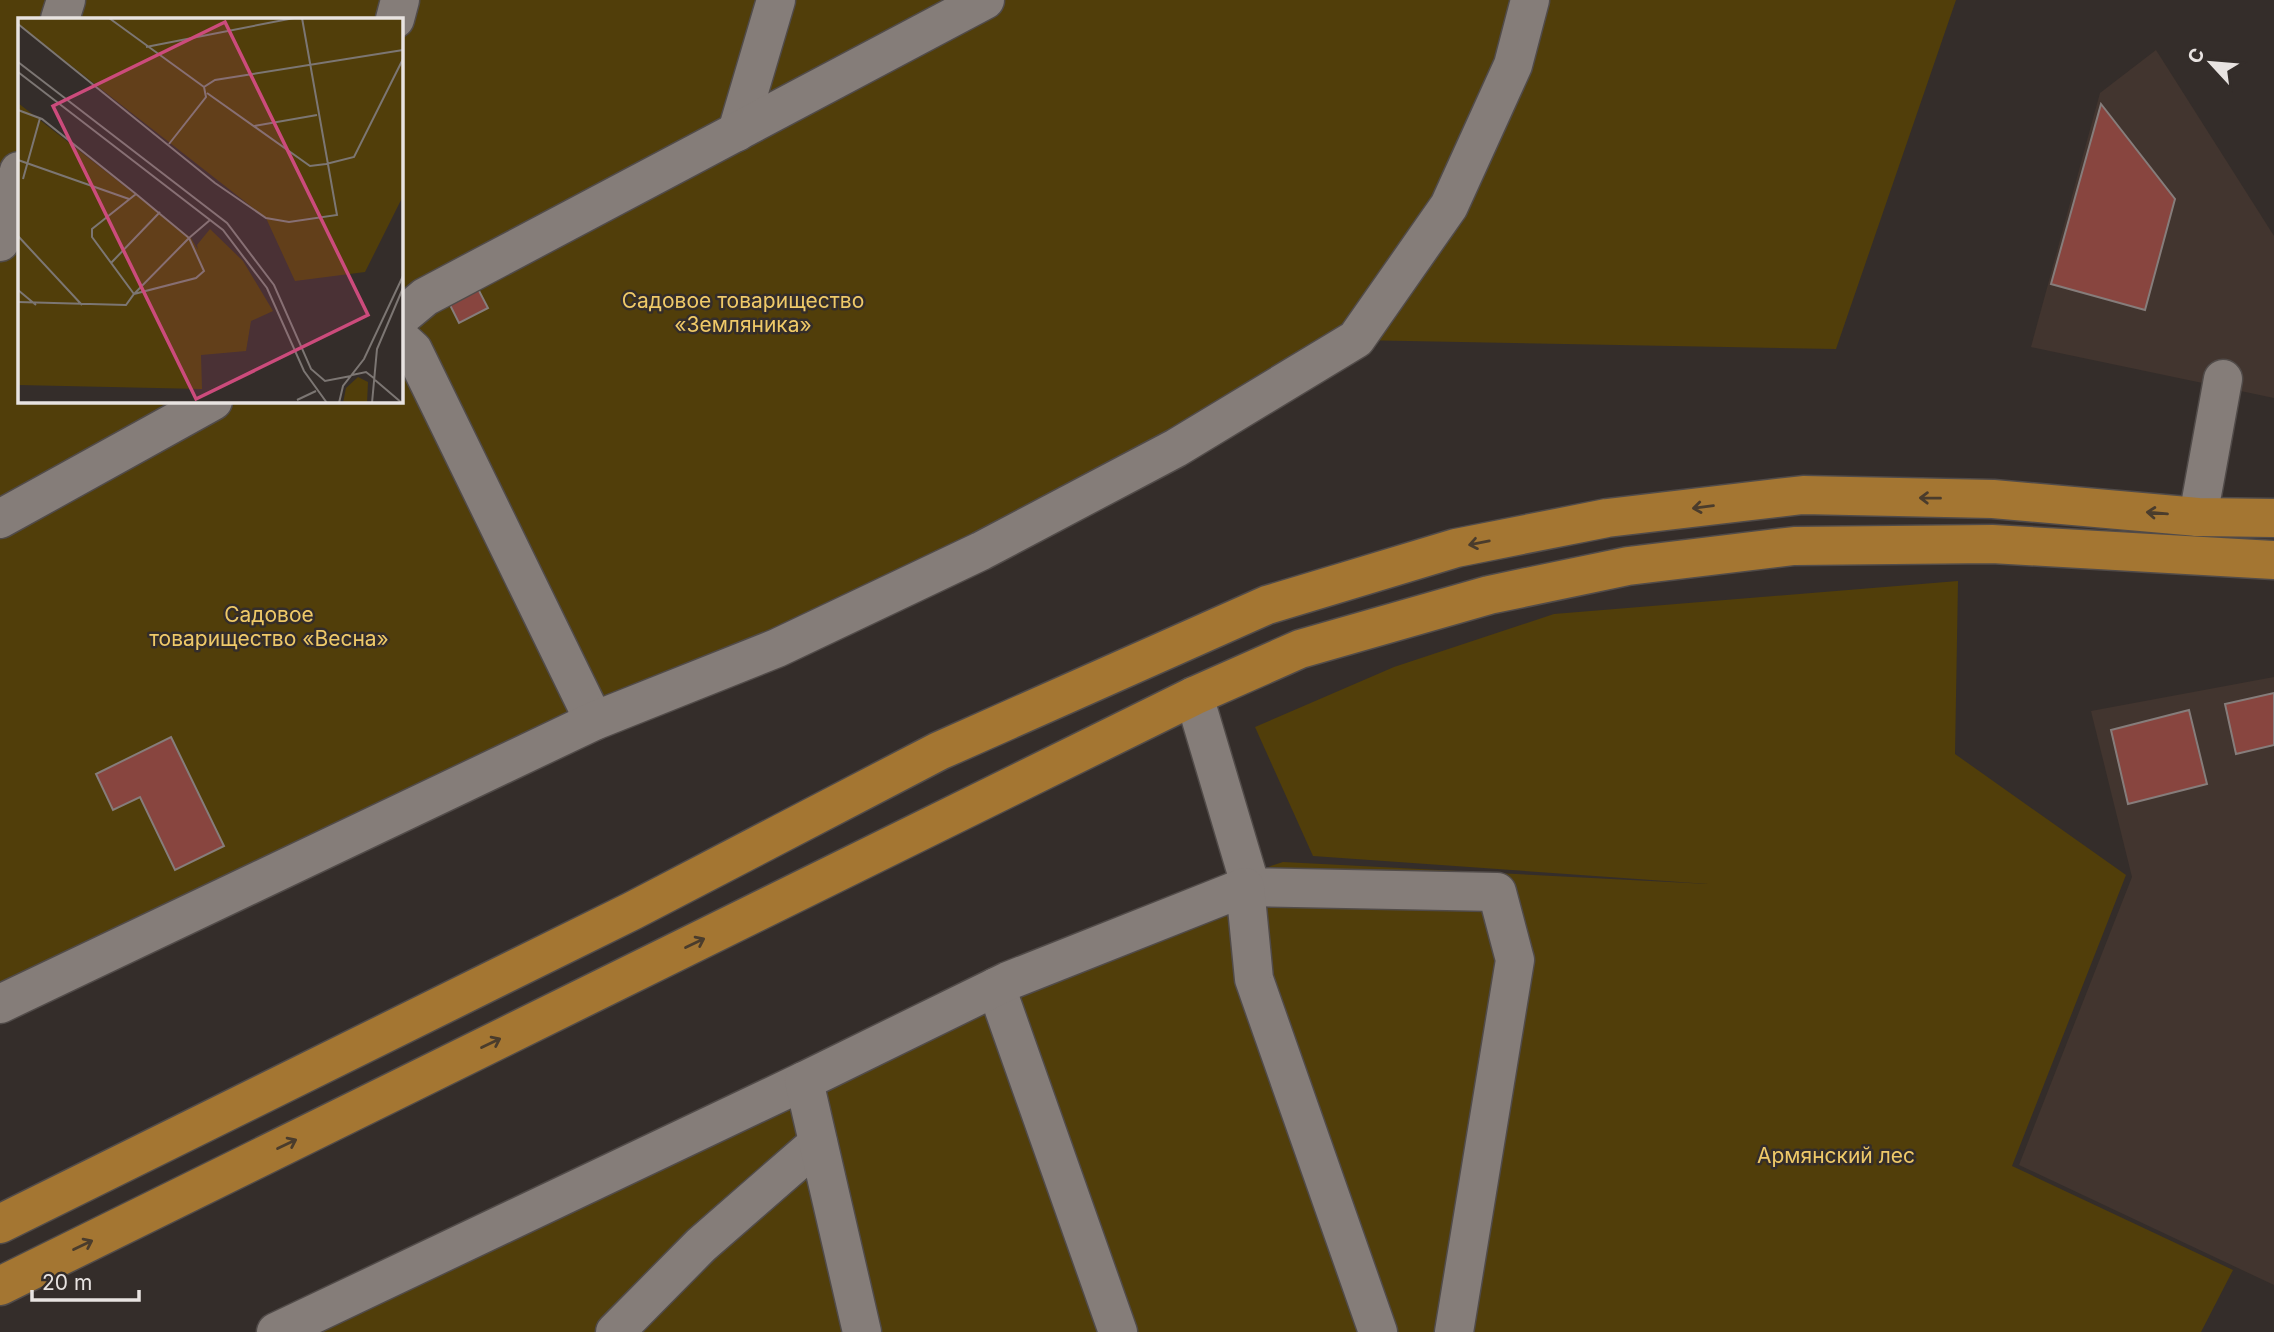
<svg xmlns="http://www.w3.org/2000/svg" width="2274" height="1332" font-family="Inter,sans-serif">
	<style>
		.built { fill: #42352f }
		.green { fill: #513e0a; fill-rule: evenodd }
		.building { fill: #88453f; stroke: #867d7b; stroke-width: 2 }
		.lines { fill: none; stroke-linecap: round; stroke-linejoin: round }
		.minor-casing { stroke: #514b49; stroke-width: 41 }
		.major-casing { stroke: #514b49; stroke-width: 41 }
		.minor { stroke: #857d79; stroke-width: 38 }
		.major { stroke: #a47632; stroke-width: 38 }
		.oneway { stroke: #4a3c2c }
		.labels { text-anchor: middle; stroke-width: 5; stroke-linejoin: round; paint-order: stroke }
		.park-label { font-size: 21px; fill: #efc968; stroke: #342d2a }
		.inset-road { fill: none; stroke: #7c7673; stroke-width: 2 }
		.view { fill: #cc4b7c; fill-opacity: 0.15; stroke: #cc4b7c; stroke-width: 3.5 }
		.inset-edge { fill: none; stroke: #e8e3e1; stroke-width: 3.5 }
	</style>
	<rect width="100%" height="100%" fill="#342d2a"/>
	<!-- built -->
	<g class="built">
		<polygon points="2156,50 2274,236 2274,398 2031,347 2100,93"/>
		<polygon points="2274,677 2274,1285 2019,1165 2132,877 2091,711"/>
	</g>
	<!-- green -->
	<g class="green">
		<path d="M0,0H1956L1836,349L1355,340L1176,448L0,1004ZM19,19H401V401H19Z"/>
		<polygon points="1958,581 1955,754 2126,875 2012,1166 2233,1270 2201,1332 303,1332 1247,874 1283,862 1708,884 1313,856 1255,727 1394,667 1554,614"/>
	</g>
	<!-- building -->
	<g class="building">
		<polygon points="2101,104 2175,199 2145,310 2051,284"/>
		<polygon points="476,285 488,308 459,323 448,301"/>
		<polygon points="2274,693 2274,745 2236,754 2225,704"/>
		<polygon points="2189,710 2207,784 2128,804 2111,730"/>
		<polygon points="171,737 224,846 175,870 140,797 113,810 96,774"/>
	</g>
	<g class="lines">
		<!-- minor casing -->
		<g class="minor-casing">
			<g id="minor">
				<polyline points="60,19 66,0"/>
				<polyline points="395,19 400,0"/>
				<polyline points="737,132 776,0"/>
				<polyline points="0,242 19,171"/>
				<polyline points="401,317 425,297 985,0"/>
				<polyline points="401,339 413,350 594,721"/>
				<polyline points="2198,517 2223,379"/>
				<polyline points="0,519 213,401"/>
				<polyline points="1194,696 1247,874 1245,887 1497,892 1515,960 1454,1332"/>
				<polyline points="996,987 1118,1332"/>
				<polyline points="0,1004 594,721 777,648 981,551 1176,448 1356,339 1449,206 1513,65 1530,0"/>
				<polyline points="276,1332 804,1081"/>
				<polyline points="615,1332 701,1245 818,1143"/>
				<polyline points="862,1332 804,1081 1008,981 1245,887 1254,979 1378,1332"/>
			</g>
		</g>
		<!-- major casing -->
		<g class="major-casing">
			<g id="major">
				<polyline points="0,1224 632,911 939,751 1267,605 1456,548 1607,518 1803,495 1993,499 2198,517 2274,518"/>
				<polyline points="0,1286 1194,696 1300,649 1489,595 1628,566 1794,546 1992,544 2274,560"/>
			</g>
		</g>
		<!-- minor -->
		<use href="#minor" class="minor"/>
		<!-- major -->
		<use href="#major" class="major"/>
	</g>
	<!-- one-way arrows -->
	<defs><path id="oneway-shaft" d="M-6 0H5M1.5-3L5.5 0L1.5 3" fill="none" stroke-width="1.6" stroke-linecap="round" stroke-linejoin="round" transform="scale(1.75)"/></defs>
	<g class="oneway">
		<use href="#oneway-shaft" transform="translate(1930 498) rotate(-179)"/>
		<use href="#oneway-shaft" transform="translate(1703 507) rotate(173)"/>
		<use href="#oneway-shaft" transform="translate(2157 513) rotate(-175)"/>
		<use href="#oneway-shaft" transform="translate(1479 543) rotate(169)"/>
		<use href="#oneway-shaft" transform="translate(695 943) rotate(-26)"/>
		<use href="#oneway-shaft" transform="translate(491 1043) rotate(-26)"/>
		<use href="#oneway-shaft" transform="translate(287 1144) rotate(-26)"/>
		<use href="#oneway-shaft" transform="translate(83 1245) rotate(-26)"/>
	</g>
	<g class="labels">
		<!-- park labels -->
		<g class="park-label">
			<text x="743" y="308">Садовое товарищество<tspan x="743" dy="24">«Земляника»</tspan></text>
			<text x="269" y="622">Садовое<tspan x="269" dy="24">товарищество «Весна»</tspan></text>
			<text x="1836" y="1163">Армянский лес</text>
		</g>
	</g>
	<!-- overview -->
	<g transform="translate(18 18)">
		<rect width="385" height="385" fill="#342d2a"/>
		<path d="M0,0H385V178L347,254L277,263L248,200L0,6ZM0,85L173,220L180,232L179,227L192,211L225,243L255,293L233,303L228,333L183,337L184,371L0,367ZM340,359L350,364L349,385H325L328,370Z" fill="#513e0a"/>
		<path class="inset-road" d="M91,0L186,69M0,6L197,165L248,200L271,204L319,197L284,0M128,29L276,0M0,44L209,205L256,267L293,351L307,363L333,358M0,54L205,212L249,270L286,353L309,385M189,75L292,148L308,146L336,139L385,41M0,92L24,101L118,176M236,108L299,97M151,126L188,79L186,69L197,62L385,32M0,142L111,181M5,161L22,100M118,176L171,220L116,276L74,219V211ZM0,218L64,287M93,245L142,194M0,272L18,287M0,284L108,287L116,276L178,260L186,253L171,220L192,202M334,357L348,354L357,361M357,362L384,385M279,382L298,373M321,385L325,368L346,341L385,258M354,385L359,331L385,270"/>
		<path class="view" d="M207,4L350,297L178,381L35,88Z"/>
		<rect width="385" height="385" class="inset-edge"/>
	</g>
	<!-- north arrow -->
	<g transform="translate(2211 63) rotate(296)" stroke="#342d2a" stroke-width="5" paint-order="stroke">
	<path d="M0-5L12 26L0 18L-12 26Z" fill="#e8e3e1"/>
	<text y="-10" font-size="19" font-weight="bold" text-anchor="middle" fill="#e8e3e1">С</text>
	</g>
	<!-- scale -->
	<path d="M32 1290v10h107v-10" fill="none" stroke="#e8e3e1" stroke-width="3.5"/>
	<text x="42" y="1290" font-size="21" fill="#e8e3e1" stroke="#342d2a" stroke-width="5" paint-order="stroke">20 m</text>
</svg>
